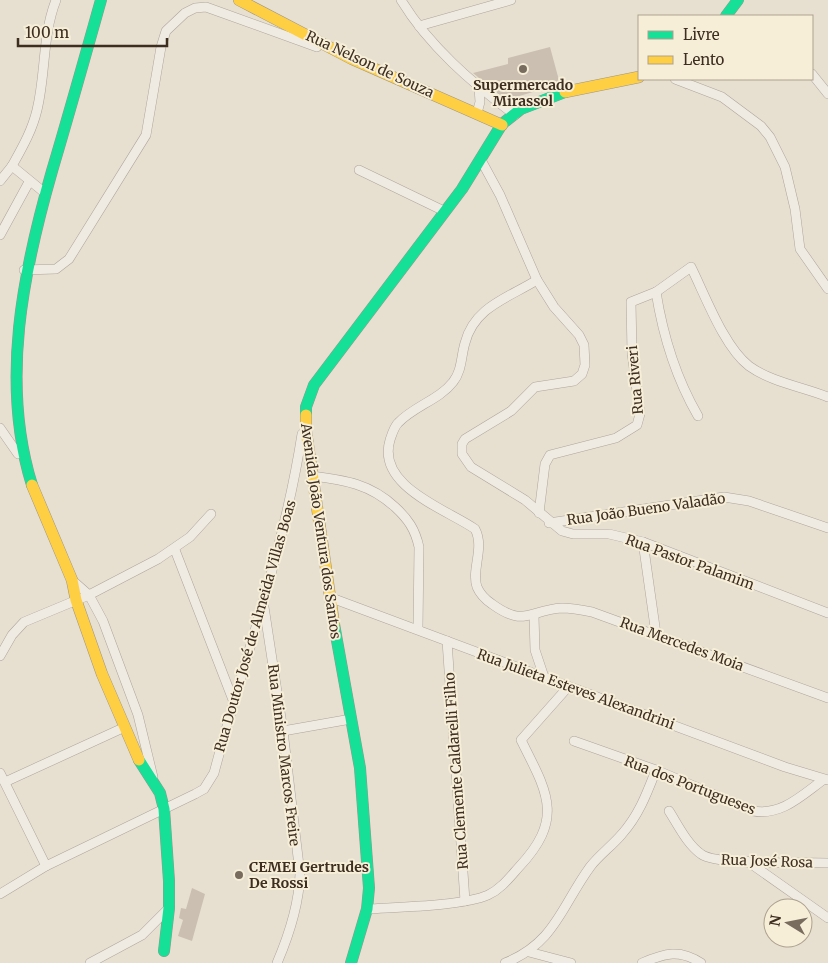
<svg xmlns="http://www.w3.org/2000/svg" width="828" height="963" font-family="Merriweather,serif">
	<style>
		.building { fill: #cbbfb2 }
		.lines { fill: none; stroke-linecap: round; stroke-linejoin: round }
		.street-casing { stroke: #ada599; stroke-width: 10 }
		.fast-casing { stroke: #9c958a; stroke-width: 12 }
		.slow-casing { stroke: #9c958a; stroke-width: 12 }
		.street { stroke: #efebe3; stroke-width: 9 }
		.fast { stroke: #16e098; stroke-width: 11 }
		.slow { stroke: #ffcf43; stroke-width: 11 }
		.poi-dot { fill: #786c5e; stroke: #f7eed8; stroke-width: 2 }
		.labels { text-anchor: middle; stroke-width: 4; stroke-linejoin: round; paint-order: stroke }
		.street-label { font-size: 14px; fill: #3d2e20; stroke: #f7eed8 }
		.poi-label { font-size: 14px; font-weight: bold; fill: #3d2e20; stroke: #f7eed8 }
	</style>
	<rect width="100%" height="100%" fill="#e7e0d1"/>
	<!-- building -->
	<g class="building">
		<polygon points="550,47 560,84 516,97 502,97 473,73 508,64 508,58"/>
		<polygon points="192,888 205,894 192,941 178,936 183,920 179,918 181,908 186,909"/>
	</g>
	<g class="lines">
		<!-- street casing -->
		<g class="street-casing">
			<g id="street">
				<path d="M401,0C429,46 472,83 515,115"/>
				<polyline points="419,26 511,0"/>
				<polyline points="812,74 828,94"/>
				<polyline points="675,79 722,97 761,126 770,137 785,167 795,209 800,249 828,289"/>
				<polyline points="477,113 480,102 479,88"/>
				<polyline points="481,160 500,195 537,280 554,307 579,335 584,345 585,365 582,374 574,381 535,387 511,411 465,439 462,444 462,454 471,467 525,500 562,531 573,534 609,534 643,542 828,613"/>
				<polyline points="359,170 444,211"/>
				<polyline points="0,181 12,166"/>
				<path d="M45,193L12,166C22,148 32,131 37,110C46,73 42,36 56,0"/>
				<polyline points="0,235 29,182"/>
				<polyline points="24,270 56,269 69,259 146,135 161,47 166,31 185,13 195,8 206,7 317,47"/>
				<path d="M537,280C508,298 474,307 465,343C461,356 462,371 453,382C439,400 414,406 398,423C394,427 392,434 390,440C376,486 446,509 475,529C485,548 471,569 477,587C480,594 486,600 492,604C525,628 529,610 562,608C572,608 582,610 592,612L828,698"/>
				<path d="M656,292C663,336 676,378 698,416"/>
				<polyline points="0,428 18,454"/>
				<path d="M312,476C345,480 370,484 395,507C408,519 415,529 419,547L418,629"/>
				<path d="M539,513L545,464L550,455L616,438L637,425L640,414L632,353L631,302L656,292L691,267C705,295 724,347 749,366C771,382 803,387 828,397"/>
				<polyline points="549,523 724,497 749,501 828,528"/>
				<polyline points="643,542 656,634"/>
				<polyline points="175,550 233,700"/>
				<polyline points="72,580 89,595 103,621 138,715 153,777"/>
				<polyline points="329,597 785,767 828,780"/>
				<path d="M264,607L283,731L300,874C299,905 289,935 277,963"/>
				<polyline points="534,616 535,650 544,677"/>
				<polyline points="447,641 465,901"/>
				<polyline points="0,656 12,635 24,622 89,595 158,559 190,537 211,514"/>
				<polyline points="283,731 351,719"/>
				<path d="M574,741L656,770L753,811C781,816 801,796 823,780"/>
				<polyline points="0,773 46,866"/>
				<polyline points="5,782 125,727"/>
				<path d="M669,811C678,825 687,844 701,854C717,866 804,862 828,863"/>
				<polyline points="747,861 828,918"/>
				<path d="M0,894L46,866L195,794L204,789L214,773C244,660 284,550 302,434"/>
				<path d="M367,909C397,907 463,906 488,895C501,889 510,877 519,867C565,818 547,792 521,740L568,687"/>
				<polyline points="529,952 571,963"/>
				<polyline points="90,963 142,935 169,908"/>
				<path d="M505,963C555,943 561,907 590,867C599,855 612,846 622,834C639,815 647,793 656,770"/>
				<path d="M642,963C665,953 680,949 701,963"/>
			</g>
		</g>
		<!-- fast casing -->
		<g class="fast-casing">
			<g id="fast">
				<polyline points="726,16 738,0"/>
				<polyline points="306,415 306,407 314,385 462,189 502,124 521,109 565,92"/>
				<path d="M32,485C0,382 23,272 52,171C69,114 85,57 101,0"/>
				<polyline points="334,624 360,768 369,888 367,909 351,963"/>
				<polyline points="139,760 160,793 164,809 169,881 169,908 164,951"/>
			</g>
		</g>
		<!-- slow casing -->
		<g class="slow-casing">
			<g id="slow">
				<polyline points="239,0 352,59 502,125"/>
				<polyline points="565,92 639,77"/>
				<polyline points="306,415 306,431 334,624"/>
				<polyline points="32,485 72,580 76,600 102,674 139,760"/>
			</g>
		</g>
		<!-- street -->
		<use href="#street" class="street"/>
		<!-- fast -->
		<use href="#fast" class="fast"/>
		<!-- slow -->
		<use href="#slow" class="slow"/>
	</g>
	<!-- markers -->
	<g class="poi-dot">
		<circle cx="523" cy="69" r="5"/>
		<circle cx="239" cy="875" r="5"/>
	</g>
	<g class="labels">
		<!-- street labels -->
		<g class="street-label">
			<text transform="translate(370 64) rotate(25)" y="5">Rua Nelson de Souza</text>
			<text transform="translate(635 380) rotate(-95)" y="5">Rua Riveri</text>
			<text transform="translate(646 509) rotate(-8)" y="5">Rua João Bueno Valadão</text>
			<text transform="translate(321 531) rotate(82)" y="5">Avenida João Ventura dos Santos</text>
			<text transform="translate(690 562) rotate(20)" y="5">Rua Pastor Palamim</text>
			<text transform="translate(255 626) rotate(-74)" y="5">Rua Doutor José de Almeida Villas Boas</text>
			<text transform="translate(682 644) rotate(20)" y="5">Rua Mercedes Moia</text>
			<text transform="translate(576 689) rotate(20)" y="5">Rua Julieta Esteves Alexandrini</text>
			<text transform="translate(284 755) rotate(83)" y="5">Rua Ministro Marcos Freire</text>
			<text transform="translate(456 771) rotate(-94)" y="5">Rua Clemente Caldarelli Filho</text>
			<text transform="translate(690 785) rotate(21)" y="5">Rua dos Portugueses</text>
			<text transform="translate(767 861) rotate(2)" y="5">Rua José Rosa</text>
		</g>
		<!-- poi labels -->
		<g class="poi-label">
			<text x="523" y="90">Supermercado<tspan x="523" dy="16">Mirassol</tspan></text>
			<text x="249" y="872" text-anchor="start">CEMEI Gertrudes<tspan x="249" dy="16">De Rossi</tspan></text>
		</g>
	</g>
	<!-- legend -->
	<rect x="638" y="15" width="175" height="65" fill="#f7eed8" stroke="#ada18e"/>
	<rect x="648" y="31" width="25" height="8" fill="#16e098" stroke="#ada18e"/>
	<text x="683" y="40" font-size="15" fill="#3d2e20">Livre</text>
	<rect x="648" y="56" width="25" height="8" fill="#ffcf43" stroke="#ada18e"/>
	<text x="683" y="65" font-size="15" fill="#3d2e20">Lento</text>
	<!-- north arrow -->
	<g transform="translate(788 923) rotate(280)"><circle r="24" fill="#f7eed8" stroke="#ada18e"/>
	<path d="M0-4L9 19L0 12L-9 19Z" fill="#786c5e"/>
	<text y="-8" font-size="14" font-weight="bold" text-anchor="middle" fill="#3d2e20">N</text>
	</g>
	<!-- scale -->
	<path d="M18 38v8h149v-8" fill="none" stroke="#3d2e20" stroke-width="2.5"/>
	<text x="25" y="38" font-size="15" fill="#3d2e20" stroke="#f7eed8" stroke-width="4" paint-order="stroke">100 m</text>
</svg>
